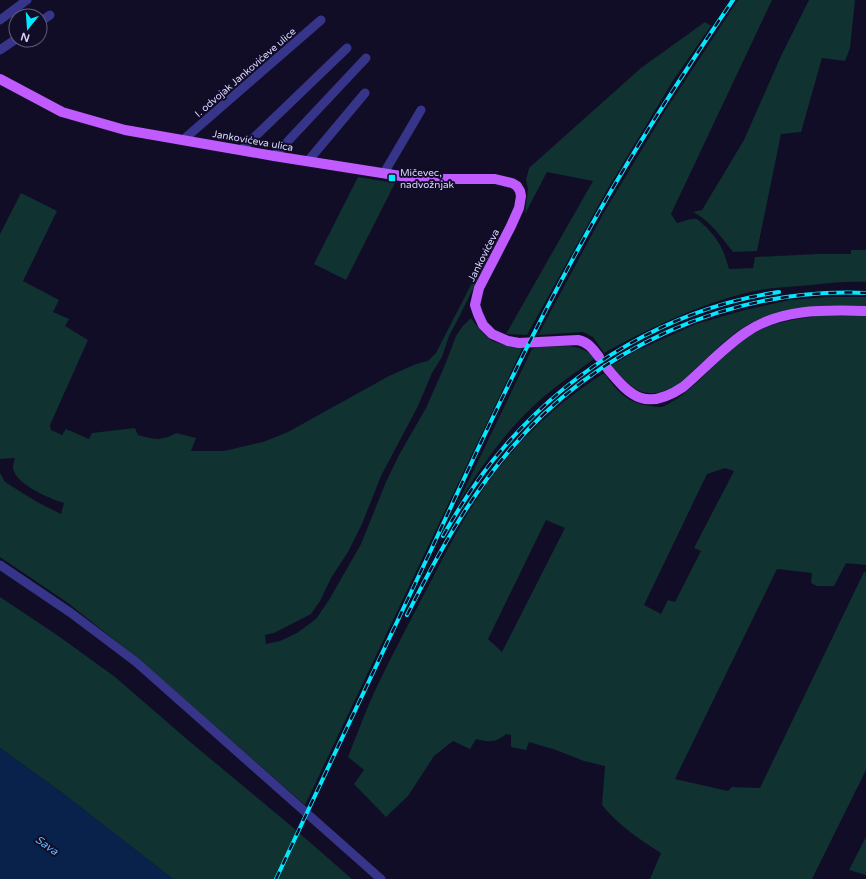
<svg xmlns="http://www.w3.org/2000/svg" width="866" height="879" font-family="'Varela Round',sans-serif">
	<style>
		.green { fill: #103230; fill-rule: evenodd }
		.water { fill: #08224b }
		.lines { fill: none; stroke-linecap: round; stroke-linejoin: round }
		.minor { stroke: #37358a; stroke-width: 9 }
		.major { stroke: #bf5bff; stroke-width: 10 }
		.rail-casing { stroke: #00e9ff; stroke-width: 4 }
		.rail { stroke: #110d27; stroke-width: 2.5; stroke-dasharray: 8; stroke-linecap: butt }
		.poi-dot { fill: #00e9ff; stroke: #110d27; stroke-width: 1.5 }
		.labels { text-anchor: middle; stroke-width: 4; stroke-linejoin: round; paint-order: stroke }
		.street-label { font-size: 10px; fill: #d8d4ff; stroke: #110d27 }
		.poi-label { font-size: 10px; fill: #d8d4ff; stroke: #110d27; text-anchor: start }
		.water-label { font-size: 11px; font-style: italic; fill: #62b9ff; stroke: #110d27 }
	</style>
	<rect width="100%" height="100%" fill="#110d27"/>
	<!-- green -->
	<g class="green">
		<path d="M738,0H772L671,214L677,223C683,222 691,218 696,219C700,220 703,225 706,227C721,243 723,249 729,269L753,268L755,257L818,254H851V250H866V282C848,281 829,283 811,285C791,287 770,287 750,292C699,304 650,328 604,353L593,337L583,332L538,335L603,214L665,111Z"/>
		<path d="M809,0H855L850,48L845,61L822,58L801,132L781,134L757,251L733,252C721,237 711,221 693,212L702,210L744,140L781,56Z"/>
		<polygon points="705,22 711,26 674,79 607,190 527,335 506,334 593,181 547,172 525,214 528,189 526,180 529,168 641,68"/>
		<polygon points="358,177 395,183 346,280 314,264"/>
		<path d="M21,193L57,211L23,281L59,300L53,312L69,319L65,326L88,340L50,425L51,430L62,435L66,429L89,439L92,433L135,428L138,435C154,440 162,441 176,433L196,438L191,451H224L263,442L288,432L389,376L416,364L428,361L436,353L496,236L499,237L458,319L449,336L442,357L432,373L418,406L381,476L362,524L348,552L331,578L320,601L311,614L274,633L265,635L266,644L280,641L297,633L316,619L329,600L361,544L386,482L399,455L426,408L445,365L456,336L462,327L471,318C489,343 493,344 523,347L305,805L136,657L68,603L0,557V473L5,482L37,502L61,514L64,503C50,499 15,484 13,468C13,465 14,461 15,458L0,459V234Z"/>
		<path d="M827,297H866V306L764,317C732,329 707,359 682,382C648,403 635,393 611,366L634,352L696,324L745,310L790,300Z"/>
		<path d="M818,316H866V565L846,563L834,586H817L811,583L812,573L777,569L675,779L728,791L732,787L760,788L864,572H866V770L812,879H650L661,853C639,839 618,825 602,805L605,766L584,761L556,750L529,742L526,750L511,747V735L506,734C496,743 488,742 476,739L470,749L453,741L434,756L408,796L386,817L354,784L364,770L348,757C355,739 362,721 369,704C385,668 404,633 422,598C442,561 460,522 485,487C516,442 558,402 604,373C614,387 623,399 640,404C646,405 655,407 661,407C666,406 671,402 675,400C704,381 723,350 754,333C774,322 796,319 818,316ZM725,468L734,471L694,548L701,551L675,602L668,600L661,614L644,605L707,474ZM546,520L565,528L502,652L488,639Z"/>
		<path d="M569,346C579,348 588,349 594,359C576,372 557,385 540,400C505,431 479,469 455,509L532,349L538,347Z"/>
		<polygon points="0,597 57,635 115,677 189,741 290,825 352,879 173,879 61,792 0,748"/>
		<polygon points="866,837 866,875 849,870"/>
	</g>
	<!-- water -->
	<polygon class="water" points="0,748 61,792 173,879 0,879"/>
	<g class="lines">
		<!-- minor -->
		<g class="minor">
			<polyline points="0,20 27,0"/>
			<polyline points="40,22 50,15"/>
			<polyline points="0,50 16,39"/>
			<polyline points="183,140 321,20"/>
			<polyline points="241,150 347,48"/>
			<polyline points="274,156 366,58"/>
			<polyline points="308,161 365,93"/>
			<polyline points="384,173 421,110"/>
			<polyline points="0,565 71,613 136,662 381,879"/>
		</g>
		<!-- major -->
		<g class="major">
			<path d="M0,79L62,112L125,130L274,156L407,177L437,179H495L512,183L517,186L520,191L521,196L519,208L511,226L479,288L475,305L478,314L483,325L492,334L508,341L519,343L578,340C588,342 593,349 599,357"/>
			<path d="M607,368C631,398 647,411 683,387C704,369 723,348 745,333C780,308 826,310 866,311"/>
		</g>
		<!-- rail casing -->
		<g class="rail-casing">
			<g id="rail">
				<path d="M443,536C461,504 481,473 505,446C575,365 672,308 779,292"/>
				<path d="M407,615C436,558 467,500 509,451C595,348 731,287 866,293"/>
				<path d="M276,879C327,769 379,660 431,550C484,435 537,320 600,210C641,138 686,69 733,0"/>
			</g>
		</g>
		<!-- rail -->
		<use href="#rail" class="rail"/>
	</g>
	<!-- markers -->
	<rect class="poi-dot" x="388" y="174" width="8" height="8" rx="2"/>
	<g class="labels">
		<!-- street labels -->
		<g class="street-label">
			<text transform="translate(245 72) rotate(-41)" y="4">I. odvojak Jankovićeve ulice</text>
			<text transform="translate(253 140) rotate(10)" y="4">Jankovićeva ulica</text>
			<text transform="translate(483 255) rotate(-63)" y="4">Jankovićeva</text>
		</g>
		<!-- poi labels -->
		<g class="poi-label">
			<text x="400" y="176">Mičevec,<tspan x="400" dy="12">nadvožnjak</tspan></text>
		</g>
		<!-- water labels -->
		<g class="water-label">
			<text transform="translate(47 845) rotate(36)" y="4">Sava</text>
		</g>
	</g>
	<!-- north arrow -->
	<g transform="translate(28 28) rotate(197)"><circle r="19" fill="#110d27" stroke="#615d7d"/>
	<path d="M0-3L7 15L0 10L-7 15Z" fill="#00e9ff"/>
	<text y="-6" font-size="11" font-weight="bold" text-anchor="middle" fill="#d8d4ff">N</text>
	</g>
</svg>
